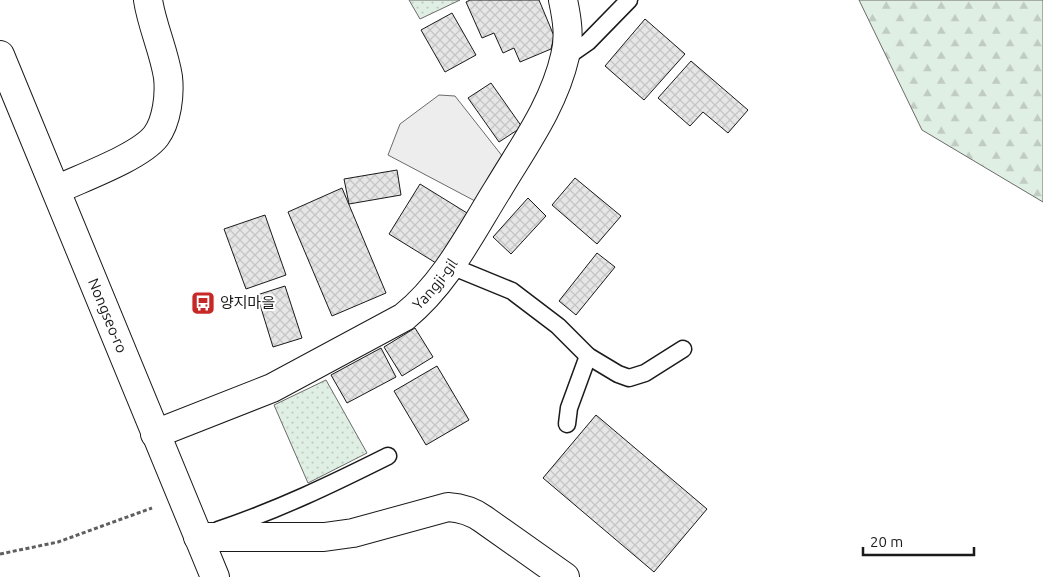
<svg xmlns="http://www.w3.org/2000/svg" width="1043" height="577" font-family="Ubuntu,'Noto Sans KR',sans-serif">
	<style>
		.grass { fill: url(#grass-dots); stroke: #6a6a6a }
		.forest { fill: url(#forest-firs); stroke: #6a6a6a }
		.parking { fill: #ededed; stroke: #6a6a6a }
		.building { fill: url(#building-cross-hatch); stroke: #1a1a1a }
		.lines { fill: none; stroke-linecap: round; stroke-linejoin: round }
		.lane-casing { stroke: #1a1a1a; stroke-width: 19 }
		.street-casing { stroke: #1a1a1a; stroke-width: 30 }
		.secondary-casing { stroke: #1a1a1a; stroke-width: 30 }
		.path { stroke: #5f5f5f; stroke-width: 3; stroke-dasharray: 4 2.5; stroke-linecap: butt }
		.lane { stroke: #fff; stroke-width: 16 }
		.street { stroke: #fff; stroke-width: 28 }
		.secondary { stroke: #fff; stroke-width: 28 }
		.labels { text-anchor: middle; stroke-width: 4; stroke-linejoin: round; paint-order: stroke }
		.street-label { font-size: 15px; fill: #1a1a1a; stroke: #fff }
		.poi-label { font-size: 15px; fill: #1a1a1a; stroke: #fff; text-anchor: start }
	</style>
	<defs>
		<pattern id="grass-dots" width="8" height="8" patternUnits="userSpaceOnUse" patternTransform="scale(1.25)"><rect width="8" height="8" fill="#e0efe3"/><path d="M2 2h.1M6 6h.1" fill="none" stroke="#c0ccc2" stroke-width="1.8" stroke-linecap="round"/></pattern>
		<pattern id="forest-firs" width="22" height="20" patternUnits="userSpaceOnUse" patternTransform="scale(1.25)"><rect width="22" height="20" fill="#e0efe3"/><path d="M5 1l3.5 6h-7zM16 11l3.5 6h-7z" fill="#c0ccc2"/></pattern>
		<pattern id="building-cross-hatch" width="8" height="8" patternUnits="userSpaceOnUse" patternTransform="scale(1.25)"><rect width="8" height="8" fill="#e6e6e6"/><path d="M0 0l8 8M0 8l8-8" fill="none" stroke="#c5c5c5"/></pattern>
	</defs>
	<rect width="100%" height="100%" fill="#fff"/>
	<!-- grass -->
	<g class="grass">
		<polygon points="409,0 460,0 420,19"/>
		<polygon points="326,380 367,453 308,483 274,405"/>
	</g>
	<!-- forest -->
	<polygon class="forest" points="859,0 1043,0 1043,202 922,130"/>
	<!-- parking -->
	<polygon class="parking" points="439,95 455,96 503,157 475,201 388,155 400,124"/>
	<!-- building -->
	<g class="building">
		<polygon points="470,0 539,0 554,36 551,49 520,62 514,48 503,53 494,33 482,38 466,2"/>
		<polygon points="452,13 476,55 445,72 421,30"/>
		<polygon points="645,19 685,54 644,100 605,66"/>
		<polygon points="691,61 748,110 728,133 703,112 690,126 658,98"/>
		<polygon points="491,83 522,127 499,142 468,98"/>
		<polygon points="397,170 401,195 349,204 344,179"/>
		<polygon points="575,178 621,216 597,244 552,205"/>
		<polygon points="420,184 467,213 436,263 389,234"/>
		<polygon points="342,188 386,293 332,316 288,212"/>
		<polygon points="528,198 546,216 511,254 493,237"/>
		<polygon points="265,215 286,275 246,289 224,229"/>
		<polygon points="597,253 615,267 576,315 559,301"/>
		<polygon points="285,286 302,338 273,347 257,295"/>
		<polygon points="415,328 433,357 402,376 384,347"/>
		<polygon points="381,348 396,377 347,403 331,375"/>
		<polygon points="437,366 469,420 426,445 394,391"/>
		<polygon points="596,415 707,509 654,572 543,478"/>
	</g>
	<g class="lines">
		<!-- lane casing -->
		<g class="lane-casing">
			<g id="lane">
				<polyline points="565,58 588,42 629,0"/>
				<polyline points="451,266 512,291 558,326 588,356 618,374 629,378 645,373 683,349"/>
				<polyline points="567,424 569,408 588,356"/>
				<path d="M218,530C278,510 332,484 388,456"/>
			</g>
		</g>
		<!-- street casing -->
		<g class="street-casing">
			<g id="street">
				<path d="M56,190C81,178 140,157 156,136C167,121 170,95 168,77C164,51 152,26 148,0"/>
				<path id="s1" d="M155,434L272,388L404,317C446,283 470,234 498,189C523,147 554,105 565,56C570,37 567,19 563,0"/>
				<path d="M198,537H324L353,533L448,507C462,508 472,511 483,519L565,577"/>
			</g>
		</g>
		<!-- secondary casing -->
		<g class="secondary-casing">
			<g id="secondary">
				<path id="s2" d="M0,55L215,577"/>
			</g>
		</g>
		<!-- path -->
		<polyline class="path" points="0,554 58,542 152,508"/>
		<!-- lane -->
		<use href="#lane" class="lane"/>
		<!-- street -->
		<use href="#street" class="street"/>
		<!-- secondary -->
		<use href="#secondary" class="secondary"/>
	</g>
	<!-- icons -->
	<defs>
		<g id="bus-square" transform="scale(1.25)"><rect x="-9" y="-9" width="18" height="18" rx="4" fill="#c62828" stroke="#fff"/><path d="M-5-6H5V4H4V6H2V4H-2V6H-4V4H-5ZM-3.5-4V0h7V-4ZM-3.5 1.2v1.5H-2V1.2ZM2 1.2v1.5H3.5V1.2Z" fill="#fff"/></g>
	</defs>
	<g fill-rule="evenodd">
		<use href="#bus-square" x="203" y="303"/>
	</g>
	<g class="labels">
		<!-- street labels -->
		<g class="street-label">
			<text dy="5" stroke="none"><textPath href="#s1" startOffset="321">Yangji-gil</textPath></text>
			<text dy="5" stroke="none"><textPath href="#s2" startOffset="282">Nongseo-ro</textPath></text>
		</g>
		<!-- poi labels -->
		<g class="poi-label">
			<text x="220" y="308">양지마을</text>
		</g>
	</g>
	<!-- scale -->
	<path d="M863 547v8h111v-8" fill="none" stroke="#1a1a1a" stroke-width="2.5"/>
	<text x="870" y="547" font-size="15" fill="#1a1a1a" stroke="#ffffff" stroke-width="4" paint-order="stroke">20 m</text>
</svg>
